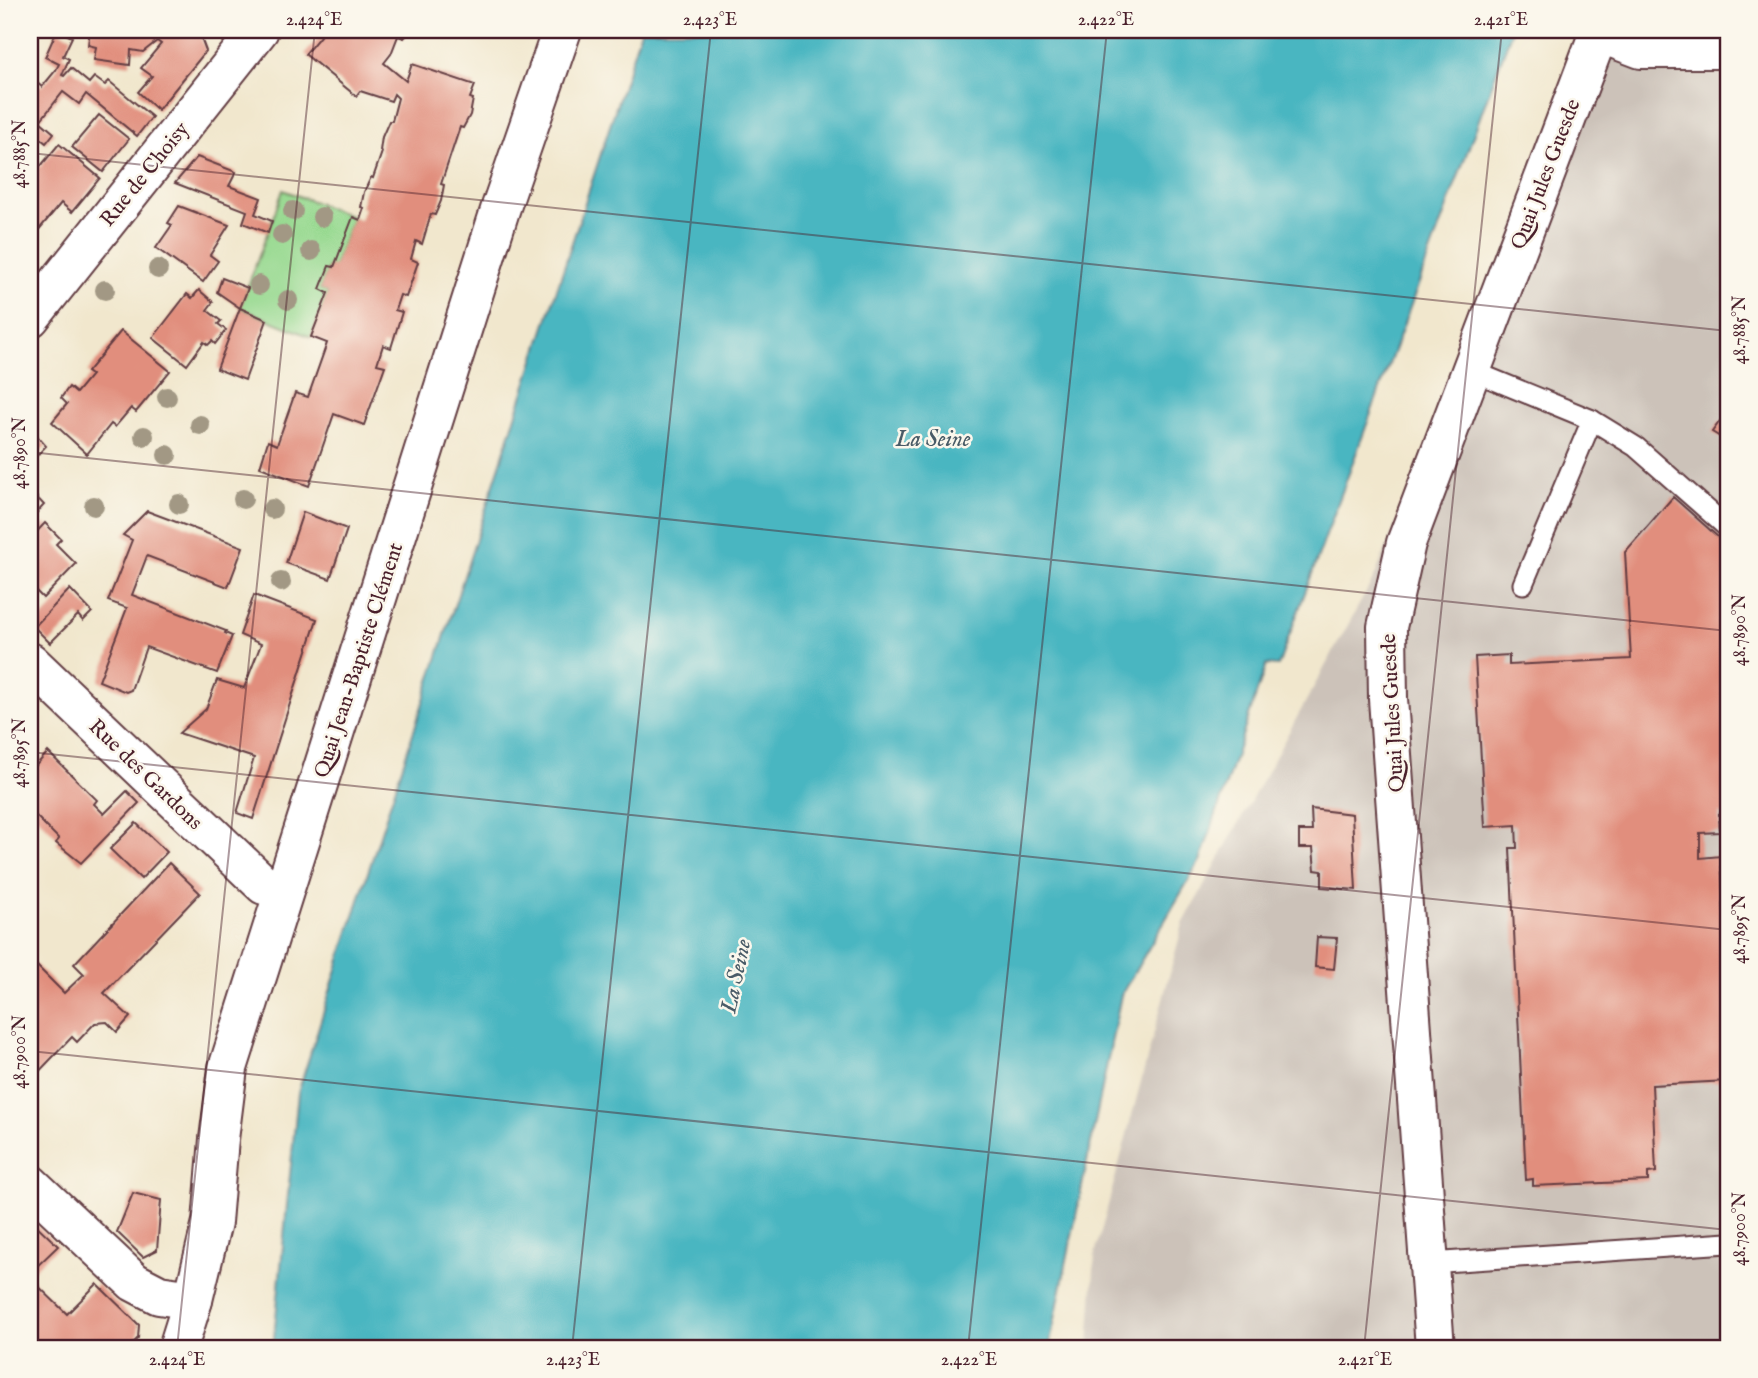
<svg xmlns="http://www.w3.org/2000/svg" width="1758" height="1378" font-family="'IM FELL English',serif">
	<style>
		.industrial { fill: #ccc2b9 }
		.green { fill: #97d990; stroke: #707c5e; stroke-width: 2 }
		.water { fill: #48b6c1; stroke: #496a76; stroke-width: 2 }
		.building { fill: #e18e7d }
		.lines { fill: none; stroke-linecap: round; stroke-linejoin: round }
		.service-casing { stroke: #633d43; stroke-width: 23 }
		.minor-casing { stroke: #633d43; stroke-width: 42 }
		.secondary-casing { stroke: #633d43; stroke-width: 42 }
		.service { stroke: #fff; stroke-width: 19 }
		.minor { stroke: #fff; stroke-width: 38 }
		.secondary { stroke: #fff; stroke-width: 38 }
		.tree { fill: #a29884 }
		.ticks { fill: none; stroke: #4a1f2b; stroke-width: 2; stroke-opacity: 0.45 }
		.labels { text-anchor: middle; stroke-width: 5; stroke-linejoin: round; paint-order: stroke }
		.street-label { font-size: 21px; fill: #4a1f2b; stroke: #fbf7ec }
		.water-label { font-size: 23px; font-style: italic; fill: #495b67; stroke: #fbf7ec }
		.neatline { fill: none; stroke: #4a1f2b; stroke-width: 2.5 }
		.ticks-label { font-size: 18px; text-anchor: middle; fill: #4a1f2b }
	</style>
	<rect width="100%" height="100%" fill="#fbf7ec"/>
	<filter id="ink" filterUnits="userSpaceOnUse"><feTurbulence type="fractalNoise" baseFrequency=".0143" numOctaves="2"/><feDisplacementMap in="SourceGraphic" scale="14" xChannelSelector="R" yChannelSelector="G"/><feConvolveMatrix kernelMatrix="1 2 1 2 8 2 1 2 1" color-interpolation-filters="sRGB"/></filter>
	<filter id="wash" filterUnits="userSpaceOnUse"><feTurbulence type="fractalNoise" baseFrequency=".00686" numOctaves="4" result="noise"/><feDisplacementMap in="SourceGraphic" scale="28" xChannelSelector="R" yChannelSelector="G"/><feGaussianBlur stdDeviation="1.57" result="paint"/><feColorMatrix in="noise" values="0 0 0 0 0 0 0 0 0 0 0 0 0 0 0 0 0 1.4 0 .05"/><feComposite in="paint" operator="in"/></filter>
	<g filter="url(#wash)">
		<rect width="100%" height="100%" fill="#f1e7cd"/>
		<!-- industrial -->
		<polygon class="industrial" points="1595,30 1728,30 1728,1348 1089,1348 1095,1254 1183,924 1375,576"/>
		<!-- green -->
		<polygon class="green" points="283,190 353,217 334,267 329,266 320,289 328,293 311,337 240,308"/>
		<!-- water -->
		<polygon class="water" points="641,30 1512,30 1278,666 1266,665 1201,859 1121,995 1049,1348 273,1348 298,1093 348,934"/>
		<g id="blocks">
			<!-- building -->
			<g class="building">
				<polygon points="57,30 72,37 63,56 69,59 62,75 64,76 71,68 89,83 94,77 105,85 109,81 152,117 137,136 86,94 79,104 63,92 40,121 54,133 46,143 30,130 30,77 42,87 56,70 59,64 45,57"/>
				<polygon points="90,30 146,30 200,35 206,51 158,110 138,92 152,76 141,68 161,44 157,41 143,52 131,50 130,65 94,60 96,47 88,45"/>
				<polygon points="325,30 411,30 404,38 398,36 391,54 384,63 406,81 412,64 475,85 470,98 473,99 470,115 463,128 460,127 441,184 444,185 441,201 435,215 431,214 422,244 416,241 411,259 418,262 406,297 400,295 395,310 402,312 391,348 383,345 377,364 385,366 364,425 334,414 309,486 260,467 268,441 277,445 295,393 308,397 327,343 311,337 328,293 320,289 329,266 334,267 353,217 360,220 364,208 361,207 364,192 371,177 373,178 382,152 380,151 382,137 389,121 392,121 398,98 394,94 391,101 360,91 356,96 305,54"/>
				<polygon points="99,115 129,139 103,172 72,147"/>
				<polygon points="59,144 100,178 72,212 61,203 32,238 30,235 30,158 40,167"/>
				<polygon points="197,157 236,172 229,186 261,198 255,214 272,221 268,233 243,223 247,211 175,183"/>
				<polygon points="179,206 229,225 210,255 218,261 203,282 156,248 172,225 168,223"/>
				<polygon points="222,278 248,288 240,308 217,292"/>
				<polygon points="199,290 213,302 207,310 221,321 218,324 226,330 215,344 212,341 208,345 204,342 187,365 153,338 187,294 192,298"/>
				<polygon points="240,308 267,320 245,380 217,369"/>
				<polygon points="121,331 170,371 136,412 131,408 115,427 111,424 87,454 52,422 67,404 61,398 69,387 76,393 91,375 87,372"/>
				<polygon points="1720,421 1728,427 1722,438 1712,432"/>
				<polygon points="30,428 46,446 30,463"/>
				<polygon points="30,490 44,505 30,520"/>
				<polygon points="1673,497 1728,546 1728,813 1719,814 1720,832 1700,833 1700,858 1721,856 1728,991 1728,1081 1652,1085 1656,1172 1648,1173 1648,1181 1533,1186 1533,1179 1526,1180 1510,848 1517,848 1516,825 1485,827 1475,657 1509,655 1509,665 1631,659 1625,552"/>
				<polygon points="147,511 243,547 228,587 147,556 132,595 226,631 225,633 232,636 217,673 146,647 131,690 126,692 99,681 127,608 108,601 132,540 123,535"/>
				<polygon points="303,512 347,529 330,579 286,563"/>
				<polygon points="45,523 61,539 56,544 76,564 43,598 30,585 30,539"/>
				<polygon points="70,589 92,612 83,621 78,615 50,643 34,627"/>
				<polygon points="254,595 317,619 253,819 237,813 254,758 179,733 206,709 217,680 244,688 261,644 240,635"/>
				<polygon points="48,752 97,800 94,804 104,814 127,791 139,803 81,863 56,843 59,839 30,810 30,772"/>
				<polygon points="1311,809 1352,814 1356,890 1322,887 1322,871 1315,870 1313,848 1299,848 1299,831 1312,831"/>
				<polygon points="136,823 167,852 141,879 110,849"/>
				<polygon points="169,863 200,893 104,993 130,1017 117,1032 107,1022 95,1023 77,1042 72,1037 30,1081 30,959 64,993 84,974 74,964"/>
				<polygon points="1317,937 1337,938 1334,969 1315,967"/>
				<polygon points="133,1193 161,1200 157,1250 143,1257 117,1232"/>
				<polygon points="30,1219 58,1246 30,1273"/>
				<polygon points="30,1278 67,1314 97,1284 139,1325 138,1338 129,1348 30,1348"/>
			</g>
		</g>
	</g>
	<g filter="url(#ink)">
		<use href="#blocks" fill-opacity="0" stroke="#633d43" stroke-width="2"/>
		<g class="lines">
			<!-- service casing -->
			<g class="service-casing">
				<g id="service">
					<polyline points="1470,370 1592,420 1636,447 1728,528"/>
					<polyline points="1523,584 1592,420"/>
					<polyline points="1429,1263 1728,1243"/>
				</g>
			</g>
			<!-- minor casing -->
			<g class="minor-casing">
				<g id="minor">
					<polyline points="1599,33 1641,49 1728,49"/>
					<polyline points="30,318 259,30"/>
					<polyline points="30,662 264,885"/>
					<polyline points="30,1184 134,1282 159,1295 193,1300"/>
				</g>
			</g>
			<!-- secondary casing -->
			<g class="secondary-casing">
				<g id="secondary">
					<polyline points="178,1348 193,1300 212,1222 219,1139 228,1068 501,207 562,30"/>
					<polyline points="1435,1348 1388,699 1387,627 1406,543 1600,30"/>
				</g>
			</g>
			<!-- service -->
			<use href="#service" class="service"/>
			<!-- minor -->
			<use href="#minor" class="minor"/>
			<!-- secondary -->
			<use href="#secondary" class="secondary"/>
		</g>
		<!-- trees -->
		<g class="tree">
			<circle cx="293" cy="211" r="10"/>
			<circle cx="322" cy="217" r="10"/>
			<circle cx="282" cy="235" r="10"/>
			<circle cx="311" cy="251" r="10"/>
			<circle cx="158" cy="269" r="10"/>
			<circle cx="259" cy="285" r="10"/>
			<circle cx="105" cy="290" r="10"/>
			<circle cx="288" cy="300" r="10"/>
			<circle cx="167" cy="397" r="10"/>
			<circle cx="200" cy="425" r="10"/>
			<circle cx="144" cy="436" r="10"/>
			<circle cx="167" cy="455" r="10"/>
			<circle cx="243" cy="499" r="10"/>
			<circle cx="179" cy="504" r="10"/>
			<circle cx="94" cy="506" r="10"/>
			<circle cx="272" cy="509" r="10"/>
			<circle cx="281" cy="582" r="10"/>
		</g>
	</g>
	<!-- ticks -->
	<path class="ticks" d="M1707,30L1728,32M30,153L1728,331M30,452L1728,631M30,752L1728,930M30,1051L1728,1230M177,1348L315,30M572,1348L711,30M968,1348L1107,30M1364,1348L1502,30"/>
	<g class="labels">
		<!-- street labels -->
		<g class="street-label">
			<text transform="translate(144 174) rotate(-51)" y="7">Rue de Choisy</text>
			<text transform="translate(1545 174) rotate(-69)" y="7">Quai Jules Guesde</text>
			<text transform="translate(358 660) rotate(-72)" y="7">Quai Jean-Baptiste Clément</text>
			<text transform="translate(1392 713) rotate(-93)" y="7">Quai Jules Guesde</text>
			<text transform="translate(146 774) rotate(44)" y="7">Rue des Gardons</text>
		</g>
		<!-- water labels -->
		<g class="water-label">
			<text x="933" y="446">La Seine</text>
			<text transform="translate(735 976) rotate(-78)" y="8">La Seine</text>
		</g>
	</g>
	<!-- margin -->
	<rect width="1758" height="1378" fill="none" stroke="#fbf7ec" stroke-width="77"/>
	<rect x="38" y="38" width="1682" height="1302" class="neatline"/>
	<g class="ticks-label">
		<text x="314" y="25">2.424°E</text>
		<text x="710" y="25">2.423°E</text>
		<text x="1106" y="25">2.422°E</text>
		<text x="1501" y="25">2.421°E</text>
		<text transform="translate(19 154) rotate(-90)" y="6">48.7885°N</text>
		<text transform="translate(1739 330) rotate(-90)" y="6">48.7885°N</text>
		<text transform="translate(19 453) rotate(-90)" y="6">48.7890°N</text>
		<text transform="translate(1739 630) rotate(-90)" y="6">48.7890°N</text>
		<text transform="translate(19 753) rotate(-90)" y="6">48.7895°N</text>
		<text transform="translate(1739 929) rotate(-90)" y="6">48.7895°N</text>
		<text transform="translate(19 1052) rotate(-90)" y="6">48.7900°N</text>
		<text transform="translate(1739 1229) rotate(-90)" y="6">48.7900°N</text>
		<text x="177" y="1365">2.424°E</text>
		<text x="573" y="1365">2.423°E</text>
		<text x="969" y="1365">2.422°E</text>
		<text x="1365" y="1365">2.421°E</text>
	</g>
</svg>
